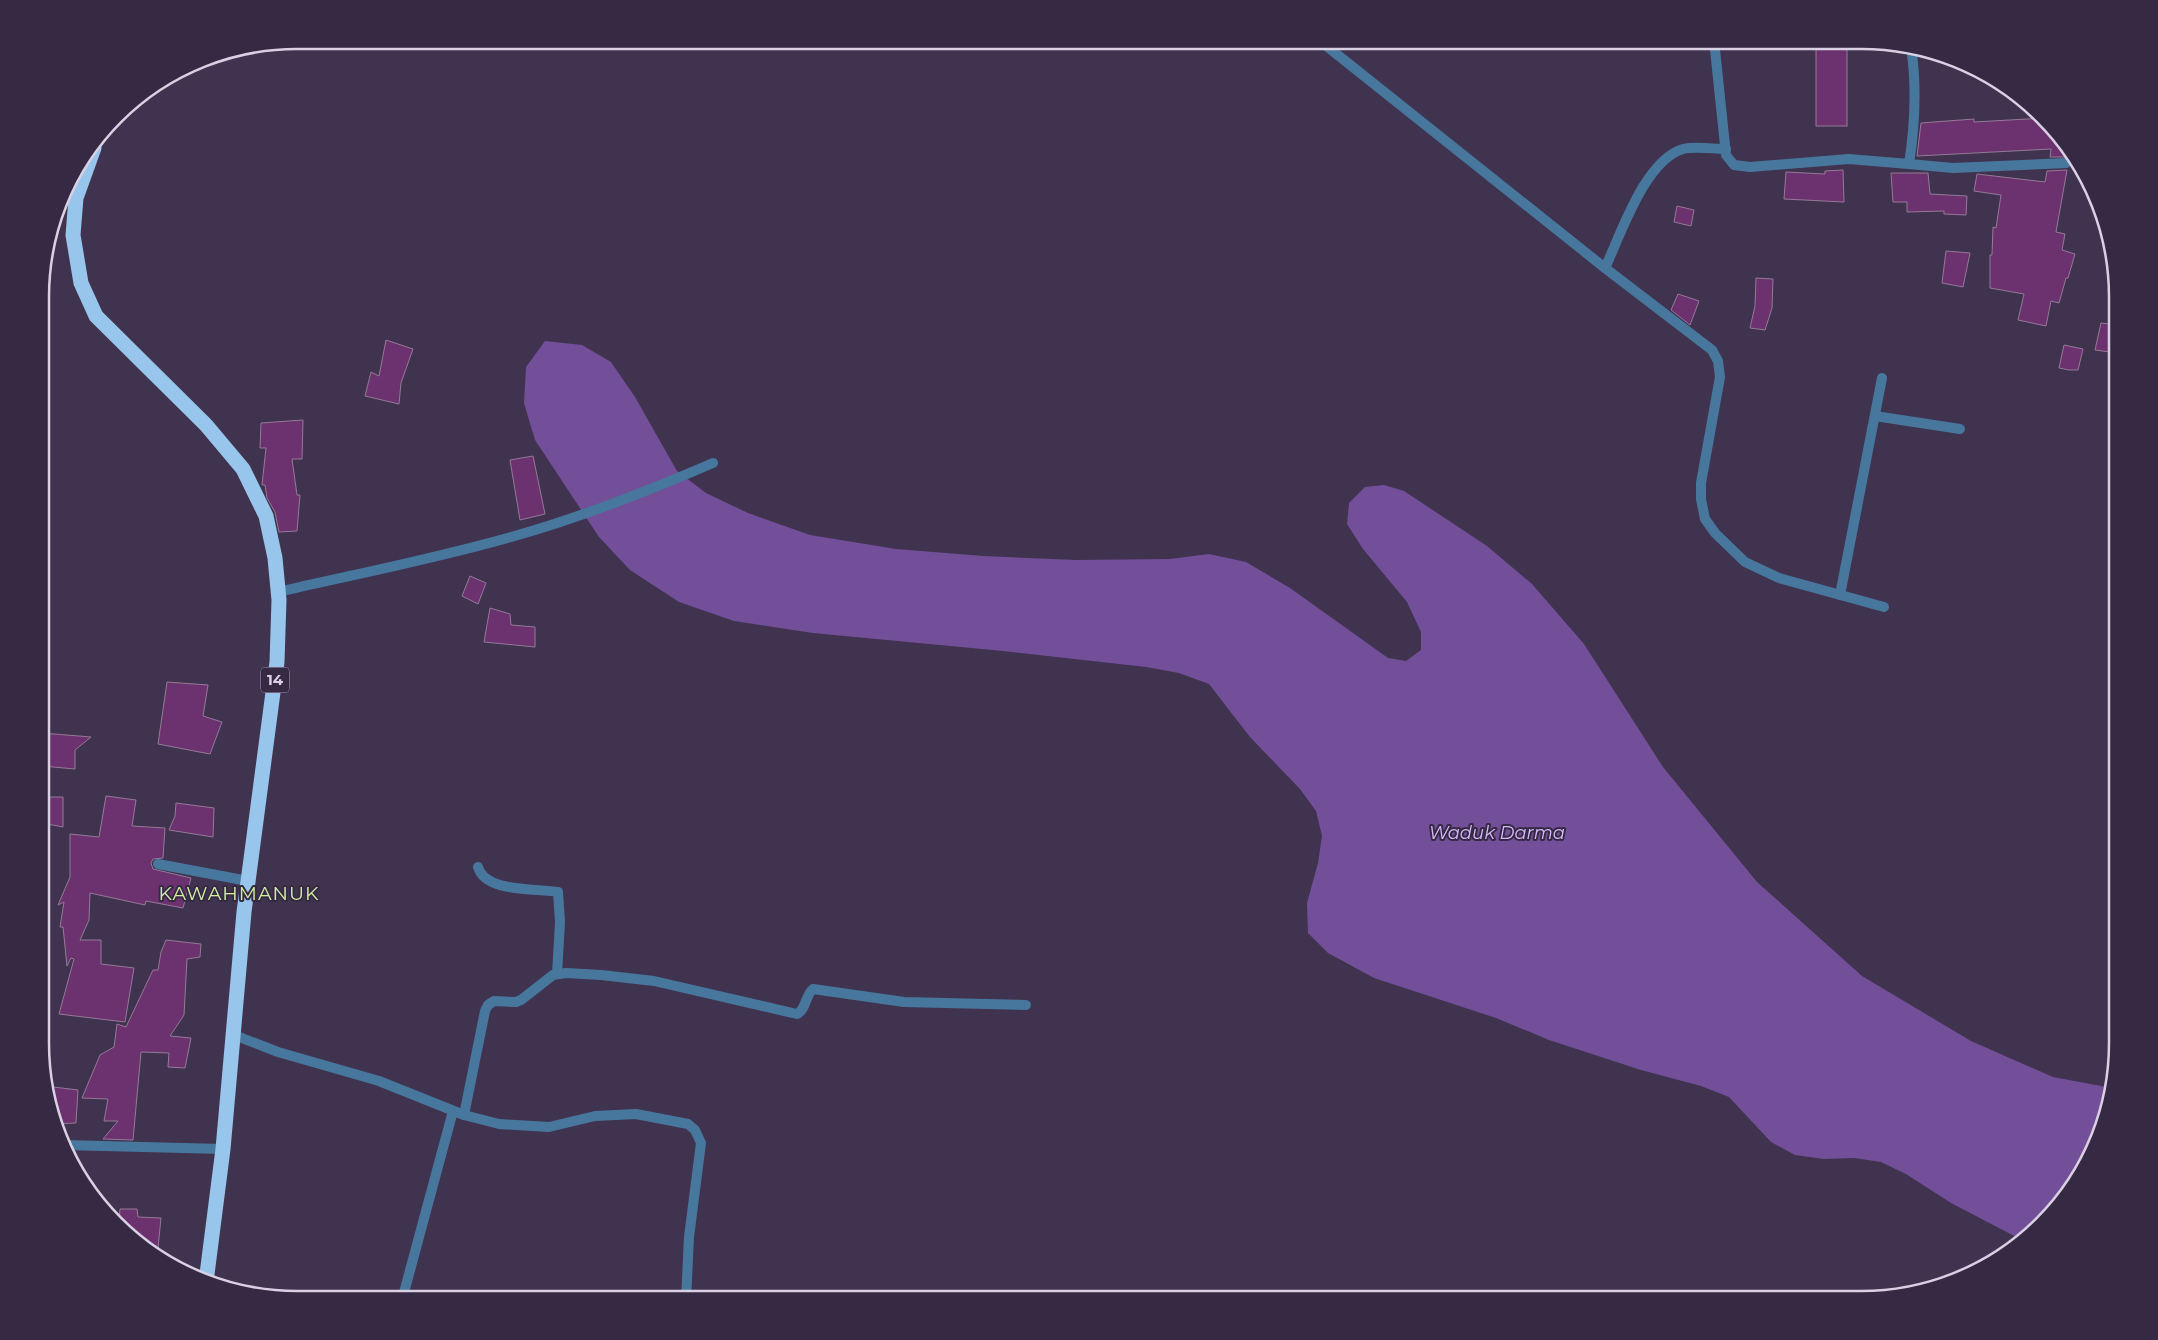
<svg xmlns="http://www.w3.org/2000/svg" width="2158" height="1340" font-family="Montserrat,sans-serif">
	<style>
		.water { fill: #724f98 }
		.building { fill: #6c3270; stroke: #947a95 }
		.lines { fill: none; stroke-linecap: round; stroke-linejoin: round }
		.lane { stroke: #48779e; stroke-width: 10 }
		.street { stroke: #48779e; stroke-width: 10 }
		.highway { stroke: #98c5eb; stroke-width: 15 }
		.labels { text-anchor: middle; stroke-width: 4; stroke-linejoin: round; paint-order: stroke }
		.shield { fill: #352944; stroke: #a89fb3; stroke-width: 1 }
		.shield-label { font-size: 15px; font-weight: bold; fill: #d9d1e3 }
		.water-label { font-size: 18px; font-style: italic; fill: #d6baf8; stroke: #352944 }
		.quarter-label { font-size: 19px; letter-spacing: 1px; fill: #d3eea4; stroke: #352944 }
		.rim { fill: none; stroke: #d9d1e3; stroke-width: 2.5 }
	</style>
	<rect width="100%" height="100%" fill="#40334f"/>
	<!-- water -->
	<polygon class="water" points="545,341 582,345 611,362 635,397 677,471 706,493 748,513 810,535 896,549 983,556 1076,560 1170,559 1209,554 1246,562 1290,588 1388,658 1406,661 1421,650 1421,632 1407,602 1363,549 1347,524 1349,503 1365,487 1384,485 1404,491 1487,546 1532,584 1584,644 1663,767 1757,882 1862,976 1971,1041 2053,1077 2112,1088 2104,1125 2075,1185 2042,1225 2022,1240 1951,1203 1906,1174 1881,1162 1854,1158 1824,1159 1795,1155 1771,1142 1729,1097 1701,1086 1641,1070 1549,1040 1496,1018 1374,978 1328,953 1308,933 1307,903 1318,863 1322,836 1316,811 1300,789 1250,737 1209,684 1179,673 1146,667 1003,651 813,633 734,621 679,602 630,570 599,537 535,440 524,403 526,367"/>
	<!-- building -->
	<g class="building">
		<rect x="1816" y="48" width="31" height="78"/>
		<polygon points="2045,118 2070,151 2069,157 2050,157 2051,149 1917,156 1921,123 1974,119 1974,122"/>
		<polygon points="1843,170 1844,202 1784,199 1786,172 1825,174 1825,171"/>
		<polygon points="2067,170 2056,232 2065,234 2062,250 2075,254 2068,278 2066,278 2059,303 2051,301 2046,326 2018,320 2024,294 1990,288 1990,255 1992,255 1993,227 1996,228 2001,195 1974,191 1977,174 2045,182 2047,171"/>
		<polygon points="1891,173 1928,173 1930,194 1967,196 1966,215 1944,214 1944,211 1907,212 1907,202 1893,202"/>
		<polygon points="1677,206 1694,210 1691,226 1674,222"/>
		<polygon points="1946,251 1970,253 1963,287 1942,283"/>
		<polygon points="1756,278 1773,279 1772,308 1765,330 1750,328 1755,306"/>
		<polygon points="1678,294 1699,301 1690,325 1671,310"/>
		<polygon points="2101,323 2117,325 2117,353 2095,350"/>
		<polygon points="386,340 413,349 401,383 399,404 365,396 371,372 379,376"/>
		<polygon points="2064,345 2083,349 2078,370 2069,370 2059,368"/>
		<polygon points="303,420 302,459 292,459 297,495 300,495 297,531 279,532 275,512 267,498 265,485 262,485 266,448 260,448 261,423"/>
		<polygon points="533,456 545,514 520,520 510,460"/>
		<polygon points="470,576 486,583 478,604 462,596"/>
		<polygon points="490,608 510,614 511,625 535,627 535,647 484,642"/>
		<polygon points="167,682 208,685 203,716 222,722 210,754 158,744"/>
		<polygon points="42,733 91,737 75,750 75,769 42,766"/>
		<polygon points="106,796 136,800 132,826 165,828 163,858 153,859 151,863 153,869 191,878 183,908 146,901 145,905 90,893 89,920 80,940 101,940 101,964 134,968 125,1022 59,1014 74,959 71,958 67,966 63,927 60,927 64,902 58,905 70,877 70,834 99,837"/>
		<polygon points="42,797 63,797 63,827 42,823"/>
		<polygon points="176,803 214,808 213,837 169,830 175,816"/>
		<polygon points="166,940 201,944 200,957 187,959 184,1015 170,1036 191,1038 185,1068 168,1067 169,1053 141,1052 133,1140 103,1139 118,1121 104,1121 108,1099 82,1098 100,1055 114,1047 117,1024 126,1027 153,970 158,970 161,952"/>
		<polygon points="45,1086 78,1090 76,1123 53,1124"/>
		<polygon points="120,1209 137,1209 138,1217 161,1218 157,1258 119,1221"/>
	</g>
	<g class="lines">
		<!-- lane -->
		<path class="lane" d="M278,592C356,574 434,559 511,537C580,518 648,491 713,463"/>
		<!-- street -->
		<g class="street">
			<polyline points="1319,40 1605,268 1712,350 1718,361 1720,377 1701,483 1701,499 1705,519 1715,533 1745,562 1779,578 1884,607"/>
			<path d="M1714,40L1726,155L1734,165L1750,167L1849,159L1909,164C1915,125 1917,86 1911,47"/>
			<polyline points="1909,164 1953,168 2066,163"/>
			<path d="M1605,268C1621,234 1645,160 1683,149C1696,146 1713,149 1726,149"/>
			<polyline points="1875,416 1960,429"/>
			<polyline points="1840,595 1882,378"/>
			<polyline points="158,864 248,881"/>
			<path d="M478,867C486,893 535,888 558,892L560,922L557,974"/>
			<polyline points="234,1035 278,1052 379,1081 464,1115 499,1124 549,1127 595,1116 636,1114 688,1124 695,1130 701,1143 689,1237 686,1300"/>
			<path d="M464,1115L485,1011L488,1005L494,1001L516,1002L521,1000L553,975L566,973L601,975L654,981L797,1014C806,1010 805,996 813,989L904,1002L1026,1005"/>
			<polyline points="63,1145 223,1149"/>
			<polyline points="206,1281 252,1293"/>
			<polyline points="402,1300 453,1111"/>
		</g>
		<!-- highway -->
		<polyline class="highway" points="94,148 76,198 73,235 81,283 96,316 206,425 243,469 266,516 275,558 279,600 277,662 244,912 223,1149 206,1282"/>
	</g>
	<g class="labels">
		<!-- shield labels -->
		<rect class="shield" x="261" y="667.5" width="28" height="25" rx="4"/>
		<g class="shield-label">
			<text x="275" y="685">14</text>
		</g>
		<!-- water labels -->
		<g class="water-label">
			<text x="1497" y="839">Waduk Darma</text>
		</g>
		<!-- quarter labels -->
		<g class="quarter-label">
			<text x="239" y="900">KAWAHMANUK</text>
		</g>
	</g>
	<!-- crop -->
	<path d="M0 0H2158V1340H0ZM297 49H1861A248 248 0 0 1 2109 297V1043A248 248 0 0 1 1861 1291H297A248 248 0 0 1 49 1043V297A248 248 0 0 1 297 49Z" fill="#352944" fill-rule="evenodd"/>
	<path class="rim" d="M297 49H1861A248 248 0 0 1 2109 297V1043A248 248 0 0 1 1861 1291H297A248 248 0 0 1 49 1043V297A248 248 0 0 1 297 49Z"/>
</svg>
